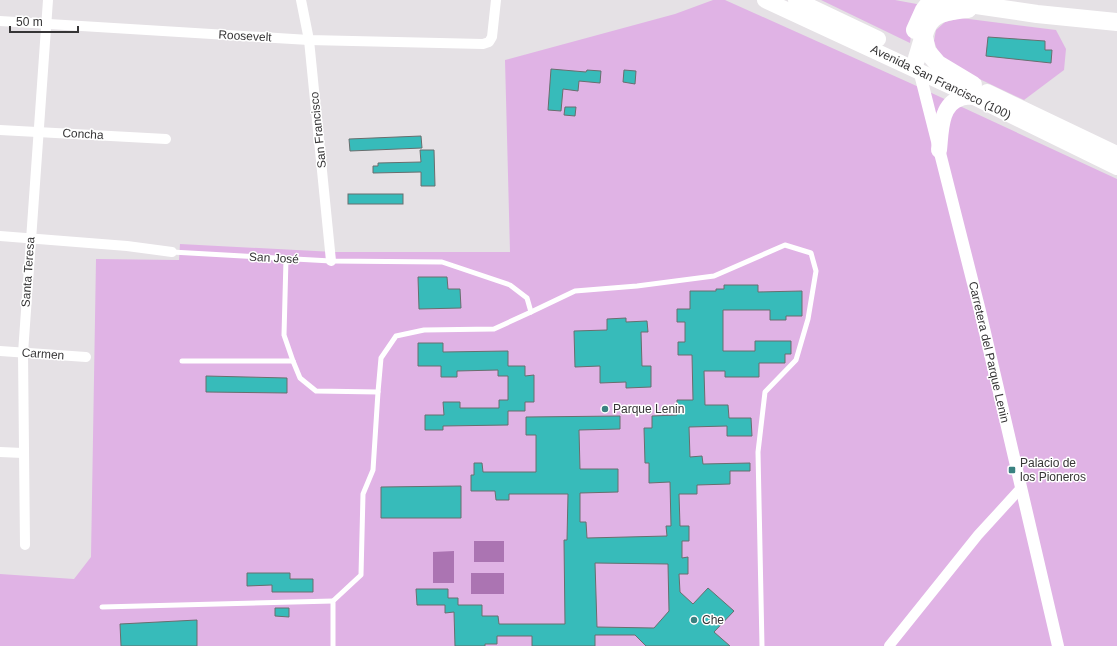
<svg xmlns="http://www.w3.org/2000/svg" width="1117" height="646" font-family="Helvetica,sans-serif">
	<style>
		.green { fill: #e0b3e5 }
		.water { fill: #ab74b2 }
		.building { fill: #37bbba; stroke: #696e6e; fill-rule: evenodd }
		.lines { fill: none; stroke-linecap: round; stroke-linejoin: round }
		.service { stroke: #fff; stroke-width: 5 }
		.minor { stroke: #fff; stroke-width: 10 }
		.tertiary { stroke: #fff; stroke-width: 12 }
		.trunk { stroke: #fff; stroke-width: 16 }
		.motorway { stroke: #fff; stroke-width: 18 }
		.poi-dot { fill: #3a8281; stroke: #fff; stroke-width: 1.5 }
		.labels { text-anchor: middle; stroke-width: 3; stroke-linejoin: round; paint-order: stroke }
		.street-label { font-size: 12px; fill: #363536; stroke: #fff }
		.poi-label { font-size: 12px; fill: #363536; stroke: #fff; text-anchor: start }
	</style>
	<rect width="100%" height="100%" fill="#e5e1e5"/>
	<!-- green -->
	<g class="green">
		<polygon points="713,0 725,0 910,83 1117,179 1117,646 0,646 0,574 74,579 91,557 96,259 179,260 180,244 334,252 510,252 505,60 675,14"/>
		<polygon points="821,0 895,0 922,5 912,27 910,43"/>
		<polygon points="961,18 1056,30 1066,49 1064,70 1024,100 952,66 939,55 934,41 936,30 945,22"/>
	</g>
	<!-- water -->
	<g class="water">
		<rect x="474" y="541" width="30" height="21"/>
		<polygon points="454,551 454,583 433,583 433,552"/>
		<rect x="471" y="573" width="33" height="21"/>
	</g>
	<!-- building -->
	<g class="building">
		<polygon points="988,37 1045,41 1045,50 1052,50 1051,63 986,56"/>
		<polygon points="551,69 586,72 587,70 601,71 600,83 579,81 578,91 563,89 561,111 548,110"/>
		<polygon points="624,70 636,71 635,84 623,82"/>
		<polygon points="565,107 576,107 575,116 564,115"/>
		<polygon points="421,136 422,148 350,151 349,139"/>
		<polygon points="420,150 434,150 435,186 421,186 421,172 373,173 373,166 378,166 378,163 421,162"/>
		<rect x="348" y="194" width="55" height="10"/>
		<polygon points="418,277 447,277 448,289 460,289 461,308 419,309"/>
		<path d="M724,285H758V292L802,291V316H786V320H770V310H723V351H755V341H791V354H785V363H759V377H725V371H704L705,405H728L729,418H751L752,436H727V426L689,427L690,457L702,456L703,464L750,463V471H730V484L697,485V494H679L680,526H689V541H682V558L688,557V574H679L680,592L693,604L708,588L734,611L714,632L730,646H646L635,635H595V646H532V636H497V644H485V646H455L454,612L445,613V605H417L416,589H448V598H458V605H482V616H498L499,624H565L564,540H567L568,494H509V500H496L495,491H471V475H474V463H482L483,472H536V435H526V417L620,416V429L579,430L580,469H618V492L580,493V522H586L587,538L667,536L666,526H671L670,482L649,483V463H645L644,428H652V416L677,415V400H693L692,355H678V342H685V322H677V309H690V291H716V289H724ZM595,563L668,564L669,611L654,628L597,627Z"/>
		<polygon points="626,318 626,322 647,321 648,332 641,332 642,366 651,366 651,387 626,388 626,382 600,383 600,366 575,367 574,331 607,330 607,319"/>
		<polygon points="418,343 443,343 443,352 508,351 508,366 525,366 525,376 534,375 534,402 525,402 525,411 508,411 508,425 443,426 443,430 425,430 425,415 444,415 443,402 460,402 460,408 499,408 499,400 508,400 508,376 498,376 498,370 457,371 457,377 441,377 441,366 418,366"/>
		<polygon points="206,376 287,378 287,393 206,392"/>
		<polygon points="461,486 461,518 381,518 381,487"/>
		<polygon points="247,573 290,573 290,579 313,579 313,592 272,592 272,585 247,586"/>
		<polygon points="275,608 289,608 289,617 275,616"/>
		<polygon points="197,620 197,646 121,646 120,624"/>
	</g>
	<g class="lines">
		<!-- service -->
		<g class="service">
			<polyline points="172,252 331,261 442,262 510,285 527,298 531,312"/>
			<polyline points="286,259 284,335 293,361 300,378 316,391 378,392"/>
			<polyline points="182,361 293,361"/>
			<polyline points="102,607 333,601"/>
			<polyline points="333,646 333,601 361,575 363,494 373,470 378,392 381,358 396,336 424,330 494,329 531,312 575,291 637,286 714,276 785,245 811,253 816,271 808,319 796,360 765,392 758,452 762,646"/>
		</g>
		<!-- minor -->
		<g class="minor">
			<polyline points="301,0 309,40 331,261"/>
			<polyline points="0,21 309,40 483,44 489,42 492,37 496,0"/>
			<polyline points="0,130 166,139"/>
			<polyline points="0,236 127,246 172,252"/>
			<polyline points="0,351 86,357"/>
			<polyline points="0,452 23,453"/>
			<polyline points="25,545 23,353 48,0"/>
			<polyline points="889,646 978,535 1021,488"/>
		</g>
		<!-- tertiary -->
		<polyline class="tertiary" points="918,66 980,311 1058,646"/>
		<!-- trunk -->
		<g class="trunk">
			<polyline points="765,0 974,97 1117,167"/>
			<polyline points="796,0 878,39"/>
			<polyline points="987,92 1117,154"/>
			<path d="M939,150C941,132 940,104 961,98C965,96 970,97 974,97"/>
		</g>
		<!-- motorway -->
		<g class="motorway">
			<polyline points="942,0 1037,14 1117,22"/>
			<polyline points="915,30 924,10 932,0"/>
			<polyline points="924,37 927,51 938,64 973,85"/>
			<path d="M917,58C929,21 924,13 968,9"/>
		</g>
	</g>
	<!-- markers -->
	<g class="poi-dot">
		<circle cx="605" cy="409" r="4"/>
		<rect x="1008" y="466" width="8" height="8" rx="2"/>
		<circle cx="694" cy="620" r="4"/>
	</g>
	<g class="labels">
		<!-- street labels -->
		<g class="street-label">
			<text transform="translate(245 36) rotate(3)" y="4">Roosevelt</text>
			<text transform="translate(941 82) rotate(26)" y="4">Avenida San Francisco (100)</text>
			<text transform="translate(318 130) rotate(-96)" y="4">San Francisco</text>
			<text transform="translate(83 134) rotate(3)" y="4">Concha</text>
			<text transform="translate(274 258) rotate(3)" y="4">San José</text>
			<text transform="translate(28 272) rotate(-86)" y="4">Santa Teresa</text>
			<text transform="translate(989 352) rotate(77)" y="4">Carretera del Parque Lenin</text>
			<text transform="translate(43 354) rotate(4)" y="4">Carmen</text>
		</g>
		<!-- poi labels -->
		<g class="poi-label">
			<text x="613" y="413">Parque Lenin</text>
			<text x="1020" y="467">Palacio de<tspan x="1020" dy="14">los Pioneros</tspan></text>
			<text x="702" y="624">Che</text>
		</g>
	</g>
	<!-- scale -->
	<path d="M10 26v6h68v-6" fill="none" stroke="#363536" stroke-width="2"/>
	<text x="16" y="26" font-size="12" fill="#363536" stroke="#ffffff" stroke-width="3" paint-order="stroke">50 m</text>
</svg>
